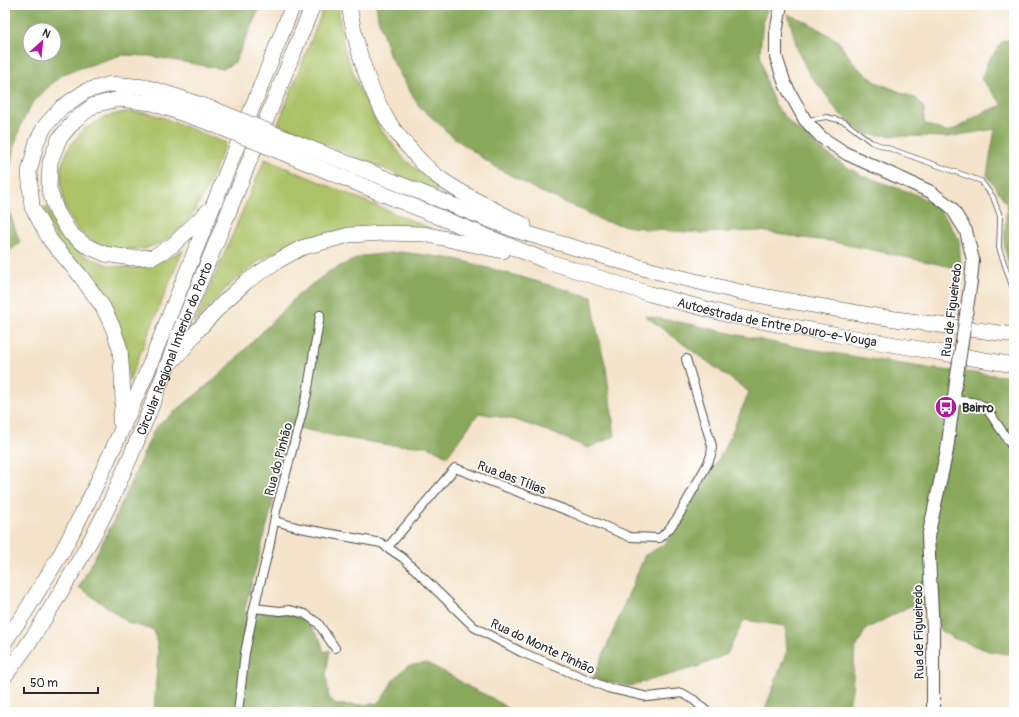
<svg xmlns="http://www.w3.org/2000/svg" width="1019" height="717" font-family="Pangolin,sans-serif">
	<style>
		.green { fill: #acc267; stroke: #6c7649 }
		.forest { fill: #89a85c; stroke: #5a6a44; fill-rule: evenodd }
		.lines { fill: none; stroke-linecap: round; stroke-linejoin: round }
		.lane-casing { stroke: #494743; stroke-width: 5.5 }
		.street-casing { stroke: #494743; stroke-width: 10 }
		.secondary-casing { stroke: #494743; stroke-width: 14 }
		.highway-casing { stroke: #494743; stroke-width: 16 }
		.lane { stroke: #fff; stroke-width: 4 }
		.street { stroke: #fff; stroke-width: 8 }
		.secondary { stroke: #fff; stroke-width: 12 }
		.highway { stroke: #fff; stroke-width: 15 }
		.secondary-bridge-casing { stroke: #494743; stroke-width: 14; stroke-linecap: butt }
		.highway-bridge-casing { stroke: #494743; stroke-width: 16; stroke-linecap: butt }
		.secondary-bridge { stroke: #fff; stroke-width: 12 }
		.highway-bridge { stroke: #fff; stroke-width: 15 }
		.labels { text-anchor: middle; stroke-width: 3.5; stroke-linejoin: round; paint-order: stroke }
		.street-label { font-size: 13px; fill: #2b2b2b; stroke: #fff }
		.poi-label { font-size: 13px; font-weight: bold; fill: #2b2b2b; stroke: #fff; text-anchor: start }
	</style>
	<rect width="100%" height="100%" fill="#fff"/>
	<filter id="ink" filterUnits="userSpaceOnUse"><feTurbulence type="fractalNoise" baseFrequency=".025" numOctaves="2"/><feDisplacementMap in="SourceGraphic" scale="8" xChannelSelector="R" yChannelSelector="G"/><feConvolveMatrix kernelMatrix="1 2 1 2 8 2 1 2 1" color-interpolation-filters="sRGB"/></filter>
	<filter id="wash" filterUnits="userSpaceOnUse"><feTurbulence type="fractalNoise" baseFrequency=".012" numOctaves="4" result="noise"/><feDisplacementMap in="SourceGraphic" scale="16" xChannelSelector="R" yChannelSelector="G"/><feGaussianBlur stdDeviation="0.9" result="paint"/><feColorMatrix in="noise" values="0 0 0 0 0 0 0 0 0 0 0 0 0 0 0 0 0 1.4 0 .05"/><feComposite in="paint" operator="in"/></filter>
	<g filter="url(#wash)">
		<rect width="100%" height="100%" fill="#f4e3ca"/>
		<!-- green -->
		<g class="green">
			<polygon points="325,5 339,5 340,22 345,52 358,85 378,126 405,160 438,186 437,191 278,124"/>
			<polygon points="125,112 149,113 164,118 226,143 208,186 196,209 183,226 164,241 144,249 116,250 93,242 75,227 65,208 61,185 61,166 69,147 83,130 104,117"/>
			<polygon points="265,159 432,229 393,225 345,230 296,240 259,261 228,286 194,324"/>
			<polygon points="47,206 55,224 62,238 83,255 111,266 134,268 165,260 183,250 129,381 124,348 55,237 42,210"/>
		</g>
		<!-- forest -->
		<g class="forest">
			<path d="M5,5H261L235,62L223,69L149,56L121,55L63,74L46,89L31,105L21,125L14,147L7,184V205L20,243L8,252L5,251ZM30,30H54V54H30Z"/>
			<polygon points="376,5 769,5 763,21 760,52 767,86 776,106 790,123 825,152 842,164 863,176 915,194 935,205 948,221 959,240 961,269 830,241 802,238 760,231 701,233 644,229 644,228 631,227 603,221 584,211 537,190 492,165 453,137 418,105 390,57 378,18"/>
			<polygon points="788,14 807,22 837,40 856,66 876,82 917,99 924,108 924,123 946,132 955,129 984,112 1003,105 981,79 988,61 1003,41 1014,39 1014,282 1010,269 1004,244 1007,204 987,175 995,129 947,137 868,135 855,127 838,112 827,96 809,74 798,51"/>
			<polygon points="401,252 456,259 528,279 592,297 597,331 606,368 615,436 588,448 550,432 515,420 479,413 447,456 428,446 389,445 345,438 293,427 244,612 284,613 305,619 320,639 324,652 330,650 326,674 329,697 336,705 362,705 378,703 386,693 393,680 407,666 427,663 450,675 469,687 492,698 513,712 154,712 158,650 154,630 129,623 79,587 113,522 155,428 221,374 299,294 330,271 362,256"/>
			<polygon points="645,316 690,324 779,344 876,360 934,369 1014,377 1014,655 989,651 953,638 939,629 923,606 910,606 866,629 855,650 852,690 847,712 764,712 787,650 785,626 744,620 727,654 700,666 630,686 593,679 645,555 664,545 676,528 726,446 749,392"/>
		</g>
	</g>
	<g filter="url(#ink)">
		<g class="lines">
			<!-- lane casing -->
			<g class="lane-casing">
				<polyline id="lane" points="808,120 827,117 845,122 871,142 981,181 993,197 1000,216 999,248 1014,292"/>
			</g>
			<!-- street casing -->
			<g class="street-casing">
				<g id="street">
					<polyline points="954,400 972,402 980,404 987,409 1014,449"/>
					<polyline points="275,521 300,528 381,543 403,558 474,627 521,652 608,688 648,697 682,693 694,700 707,712"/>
					<polyline points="387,548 455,468 571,512 630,537 660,538 669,529 678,517 708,463 711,455 712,446 686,359"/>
					<polyline points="254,608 280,611 290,610 305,614 318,623 335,648"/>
					<polyline points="238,712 245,653 254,608 269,548 276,511 307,394 320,315"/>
				</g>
			</g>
			<!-- secondary casing -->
			<g class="secondary-casing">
				<g id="secondary">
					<polyline points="781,5 776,33 776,57 785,84 805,120 821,137 847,154 931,192 951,207 966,231 973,260 971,281"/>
					<polyline points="933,712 933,631 928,537 947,450 956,382"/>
				</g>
			</g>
			<!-- highway casing -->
			<g class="highway-casing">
				<g id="highway">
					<path d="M349,5C355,42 365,79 383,112C390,126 400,138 410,149C418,159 428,169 438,177C464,196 495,210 524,225"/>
					<polyline points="297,143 515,230 650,270 740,292 881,317 1014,335"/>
					<path id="s1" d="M293,157L544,260L650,294L733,316L861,339L1014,365"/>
					<polyline points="209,210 173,245 153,257 131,258 105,254 85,245 70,233 57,212 49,189 50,162 59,139 75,120 94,105 119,99 152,103 210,123"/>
					<polyline points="171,362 186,346 198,330 224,302 246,282 274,263 301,248 349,235 385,233 424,234 503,251"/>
					<polyline points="120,421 123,401 122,375 120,349 113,328 103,307 79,274 50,240 32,207 29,172 37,141 45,126 62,107 86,91 111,84 145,87 178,97 213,109"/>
					<polyline points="5,641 24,614 62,552 90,498 117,440 147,372 293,5"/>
					<path id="s2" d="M5,676C18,658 32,640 43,621C66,584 90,544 109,505C135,448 159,390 180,331L313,5"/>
				</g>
			</g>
			<!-- lane -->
			<use href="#lane" class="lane"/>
			<!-- street -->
			<use href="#street" class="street"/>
			<!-- secondary -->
			<use href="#secondary" class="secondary"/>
			<!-- highway -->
			<use href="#highway" class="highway"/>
			<!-- secondary-bridge casing -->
			<g class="secondary-bridge-casing">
				<polyline id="secondary-bridge" points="956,382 971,281"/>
			</g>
			<!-- highway-bridge casing -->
			<g class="highway-bridge-casing">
				<g id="highway-bridge">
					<polyline points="213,109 297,143"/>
					<polyline points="210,123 293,157"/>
				</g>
			</g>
			<!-- secondary-bridge -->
			<use href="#secondary-bridge" class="secondary-bridge"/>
			<!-- highway-bridge -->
			<use href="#highway-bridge" class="highway-bridge"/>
		</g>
	</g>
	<!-- icons -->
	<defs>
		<g id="bus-disc" transform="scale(1.15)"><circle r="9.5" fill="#b5179e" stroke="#fff"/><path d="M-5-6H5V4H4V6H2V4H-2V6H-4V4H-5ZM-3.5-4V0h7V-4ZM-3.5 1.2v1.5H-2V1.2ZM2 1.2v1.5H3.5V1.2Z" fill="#fff"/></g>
	</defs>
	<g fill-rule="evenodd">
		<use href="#bus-disc" x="946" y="407"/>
	</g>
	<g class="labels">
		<!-- street labels -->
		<g class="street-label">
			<text transform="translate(951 310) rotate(-83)" y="5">Rua de Figueiredo</text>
			<text dy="5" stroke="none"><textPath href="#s1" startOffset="513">Autoestrada de Entre Douro-e-Vouga</textPath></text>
			<text dy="5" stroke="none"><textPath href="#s2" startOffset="370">Circular Regional Interior do Porto</textPath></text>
			<text transform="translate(278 459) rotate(-75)" y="5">Rua do Pinhão</text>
			<text transform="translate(512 477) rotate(21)" y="5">Rua das Tílias</text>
			<text transform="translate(918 632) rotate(-91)" y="5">Rua de Figueiredo</text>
			<text transform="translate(543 646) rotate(25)" y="5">Rua do Monte Pinhão</text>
		</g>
		<!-- poi labels -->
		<g class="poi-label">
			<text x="962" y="412">Bairro</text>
		</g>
	</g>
	<!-- margin -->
	<rect width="1019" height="717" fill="none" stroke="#fff" stroke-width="20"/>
	<!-- north arrow -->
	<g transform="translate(42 42) rotate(27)"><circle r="19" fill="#ffffff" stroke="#aaaaaa"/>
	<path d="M0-3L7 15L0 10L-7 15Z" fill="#b5179e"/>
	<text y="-6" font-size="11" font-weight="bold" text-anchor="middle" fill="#2b2b2b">N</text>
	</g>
	<!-- scale -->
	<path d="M24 687v6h74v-6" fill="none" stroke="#2b2b2b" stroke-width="2"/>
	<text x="30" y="687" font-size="12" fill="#2b2b2b" stroke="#ffffff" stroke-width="3" paint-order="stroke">50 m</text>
</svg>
